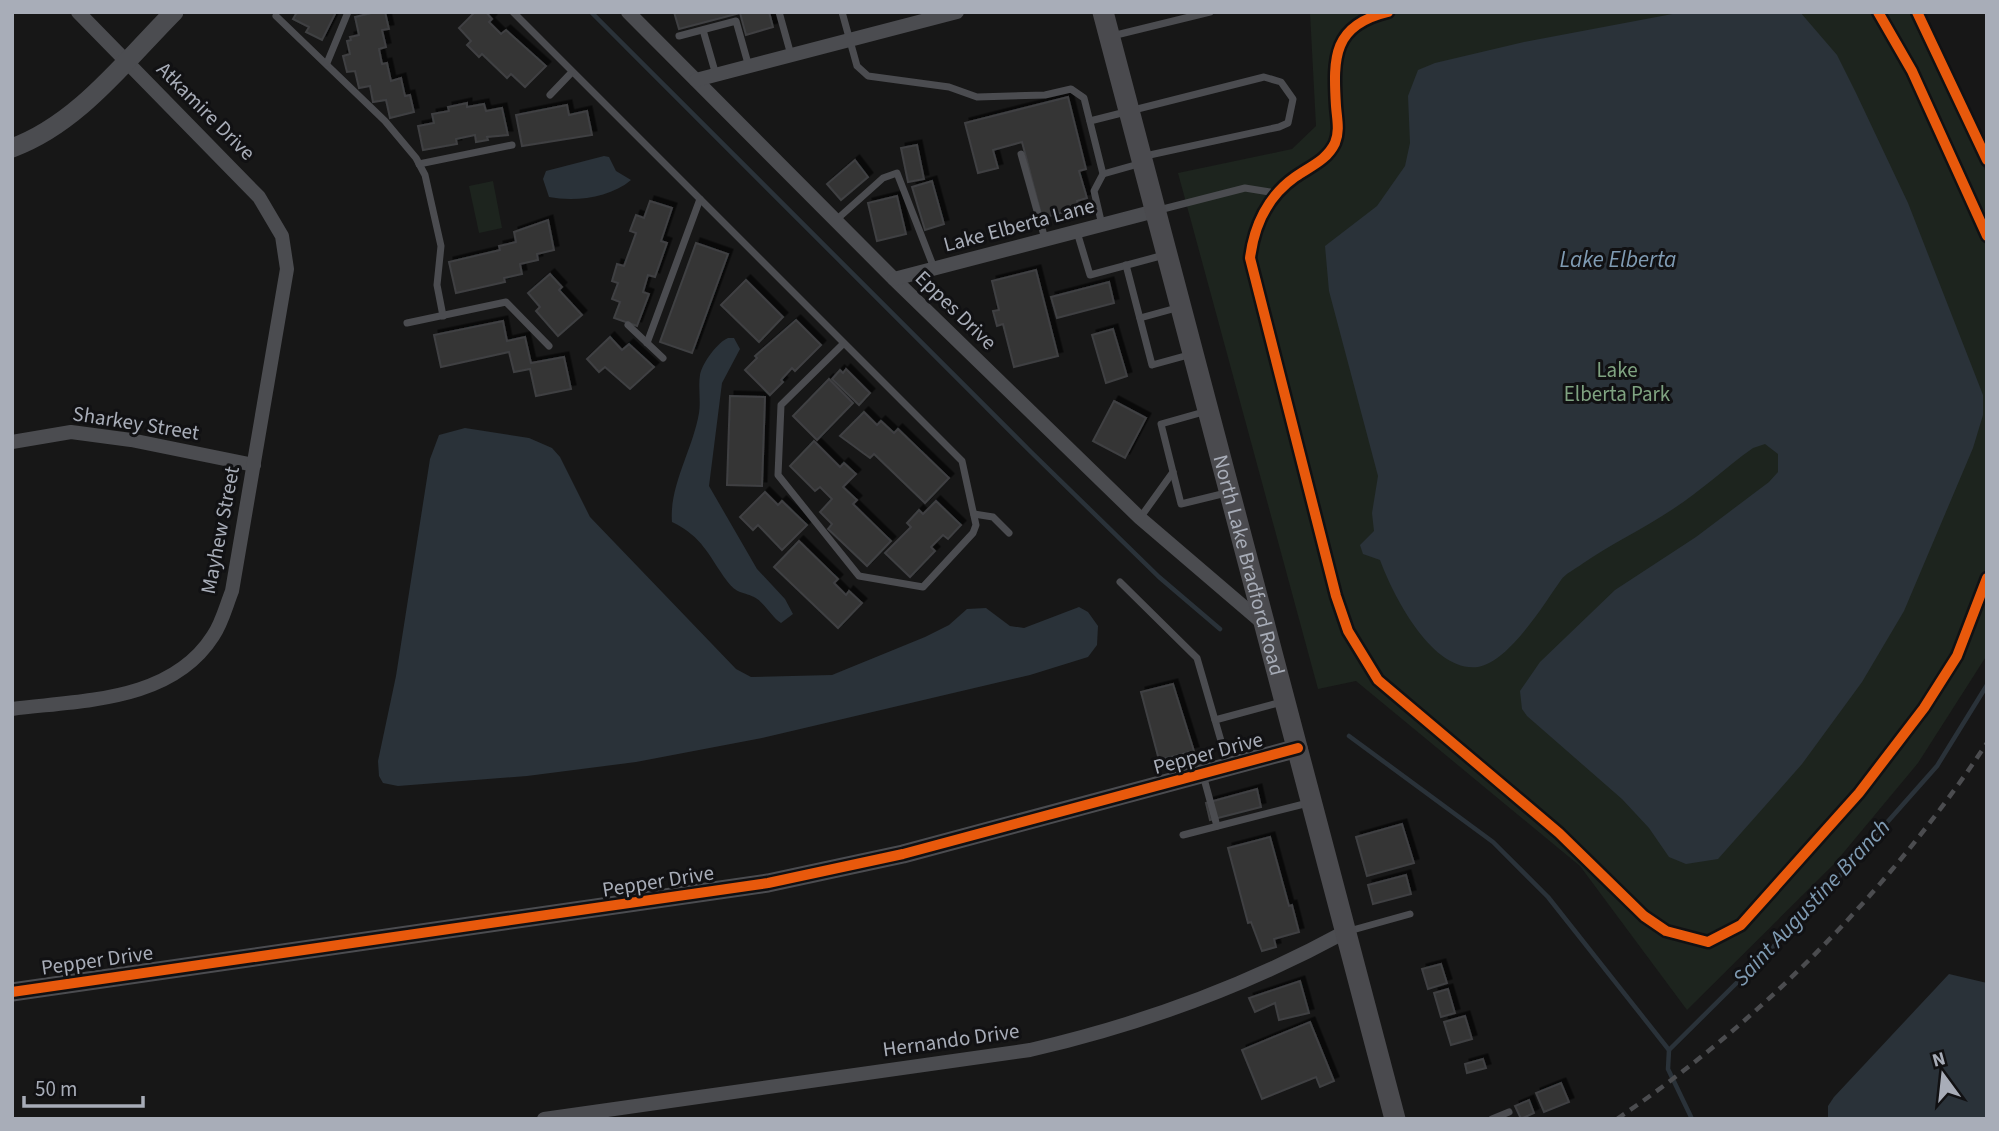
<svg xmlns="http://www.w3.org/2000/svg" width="1999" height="1131" font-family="'Source Sans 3',sans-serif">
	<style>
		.green { fill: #1d241e }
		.water { fill: #2a3239 }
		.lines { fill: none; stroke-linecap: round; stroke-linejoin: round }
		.stream { stroke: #2a3239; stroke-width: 4.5 }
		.building { fill: #353536; stroke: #3f4043; stroke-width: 2; filter: url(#shadow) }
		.service { stroke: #4b4c50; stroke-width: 7 }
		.minor { stroke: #4b4c50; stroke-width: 14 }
		.tertiary { stroke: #4b4c50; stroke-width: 19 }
		.secondary { stroke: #4a4a4e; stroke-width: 21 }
		.rail { stroke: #4b4c4f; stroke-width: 4.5; stroke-dasharray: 9 7; stroke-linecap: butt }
		.cycleway-casing { stroke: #111113; stroke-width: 15 }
		.cycleway { stroke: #e8590c; stroke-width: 10 }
		.labels { text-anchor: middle; stroke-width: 6; stroke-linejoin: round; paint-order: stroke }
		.street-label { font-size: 21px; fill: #a8adb8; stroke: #111113 }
		.park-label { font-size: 21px; fill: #7fa381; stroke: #111113 }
		.water-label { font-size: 23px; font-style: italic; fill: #7f9bb3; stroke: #111113 }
	</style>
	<defs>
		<filter id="shadow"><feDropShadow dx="4.5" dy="-4.5" stdDeviation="0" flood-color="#0009"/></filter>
	</defs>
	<rect width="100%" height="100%" fill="#171717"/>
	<!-- green -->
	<g class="green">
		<polygon points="1909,12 1987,174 1987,655 1918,763 1834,864 1687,1010 1580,866 1356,681 1318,689 1178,173 1292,149 1316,126 1310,13"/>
		<polygon points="493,181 502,228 479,233 469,186"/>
	</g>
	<!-- water -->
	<g class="water">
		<path d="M1683,12H1800L1837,55L1856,93L1908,203L1983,395V415L1973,448L1904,611L1862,682L1802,764L1718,859L1686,864L1669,857L1649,828L1622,799L1527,716L1522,709L1520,691L1540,662L1615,590L1696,537L1769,482L1778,472V454L1765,444L1753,448C1726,467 1701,491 1673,509C1643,529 1611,544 1582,564C1575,569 1565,574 1561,580C1544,604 1509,662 1478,667C1432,673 1393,595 1380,560L1363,554L1360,545L1374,531L1372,513L1378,476L1329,291L1325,246L1377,206L1405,166L1410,143L1408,96L1418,70L1435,63L1524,42Z"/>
		<path d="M604,156L609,157L616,171L631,180C610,198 575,202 549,197L543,179L546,171Z"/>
		<path d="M728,338H734L740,349L722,383L709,486L757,569L785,599L793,614L781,623C772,617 763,601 754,597C741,591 737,594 727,581C708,555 703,537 672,522C669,486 693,449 699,413C701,401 698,387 700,375C702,363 718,342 728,338Z"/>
		<polygon points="465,428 529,438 552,448 560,457 590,517 736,669 751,677 832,675 925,637 949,625 967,609 986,608 1010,626 1024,628 1079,607 1088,612 1098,626 1097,645 1088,657 1030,675 762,738 636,762 527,776 398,786 383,783 379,776 378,761 396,676 430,459 439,435"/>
		<polygon points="1949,974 1987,983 1987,1119 1828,1119 1828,1106 1834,1097"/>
	</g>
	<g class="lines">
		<!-- stream -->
		<g class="stream">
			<polyline points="591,12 1031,452 1159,577 1220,629"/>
			<polyline points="1349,736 1493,842 1548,897 1669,1050"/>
			<polyline points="1692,1119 1668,1069 1669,1050 1805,915 1937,766 1987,685"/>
		</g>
	</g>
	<!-- building -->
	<g class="building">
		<polygon points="297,12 336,12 322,40 306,32 309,27 293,19"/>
		<polygon points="375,12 385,12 389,29 382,30 386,47 379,49 382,64 387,63 391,81 401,78 405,96 410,95 414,112 390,118 386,100 373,102 370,86 359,88 355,71 347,72 343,56 350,54 347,41 351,40 350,37 359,35 355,17"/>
		<polygon points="475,12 486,12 492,19 489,22 501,34 506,30 546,66 525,87 511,74 507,78 482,54 479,57 467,45 471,41 459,28"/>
		<polygon points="674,12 769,12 773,27 746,35 740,13 679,29"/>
		<polygon points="1068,97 1086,169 1079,171 1087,198 1077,201 1079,208 1042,218 1022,142 993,150 998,168 978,173 965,123"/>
		<polygon points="467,103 467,107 484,104 486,111 502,108 508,135 487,137 488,140 476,142 475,135 456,139 457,144 423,150 418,126 434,123 432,114 449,111 448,107"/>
		<polygon points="567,105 569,115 587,111 592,135 522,146 516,115"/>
		<polygon points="917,145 924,179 908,182 901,148"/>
		<polygon points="855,160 868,177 841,200 827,184"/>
		<polygon points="932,181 944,224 925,230 912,187"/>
		<polygon points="897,196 906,234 877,241 868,203"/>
		<polygon points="650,201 672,208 661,241 667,243 655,277 648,275 643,292 649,294 637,326 614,318 620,302 612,299 618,283 612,281 617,264 624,266 636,233 630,231 636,215 644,218"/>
		<polygon points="548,220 554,250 537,254 538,260 520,264 522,274 504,278 505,282 456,293 449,262 500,250 499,246 516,242 514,232"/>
		<polygon points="696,243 728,254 692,353 660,342"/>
		<polygon points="1036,270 1058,356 1014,367 1003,324 997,326 993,311 999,310 992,281"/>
		<polygon points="550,274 562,287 559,290 582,315 558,336 536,311 540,307 528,293"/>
		<polygon points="746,280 783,317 759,342 721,305"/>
		<polygon points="1109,282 1114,303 1057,318 1051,297"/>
		<polygon points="796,320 821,345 795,371 792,368 781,380 783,382 770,395 745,370 757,358 755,356"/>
		<polygon points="503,321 507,341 525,337 531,363 564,357 571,389 536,396 530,369 514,372 509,352 441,367 434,335"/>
		<polygon points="1113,329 1127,376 1106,383 1092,335"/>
		<polygon points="610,337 622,350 629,344 654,367 630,389 605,367 599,372 587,359"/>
		<polygon points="846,369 870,393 859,405 832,379 840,370 843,373"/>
		<polygon points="829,379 853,403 817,440 793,416"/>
		<polygon points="730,396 765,397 762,486 727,485"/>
		<polygon points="1114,401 1146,418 1125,458 1093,441"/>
		<polygon points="864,412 877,425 881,421 894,433 898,429 949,478 925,503 874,454 870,458 840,436"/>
		<polygon points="814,441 840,467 844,463 856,474 843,487 857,500 853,504 891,541 867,566 828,529 832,524 820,512 832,499 820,487 815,491 790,466"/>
		<polygon points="765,492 778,505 782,501 807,525 782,550 758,525 753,530 740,517"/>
		<polygon points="936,501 961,525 948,539 943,535 931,547 935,551 910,577 885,553 911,527 907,523 919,510 923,514"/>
		<polygon points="799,541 838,579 834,583 846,595 849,591 862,603 838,628 774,567"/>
		<polygon points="1173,684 1194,751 1159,760 1141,692"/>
		<polygon points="1257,789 1261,807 1210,820 1206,803"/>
		<polygon points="1402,824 1414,863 1367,876 1356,837"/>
		<polygon points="1270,837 1289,906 1292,905 1299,932 1274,939 1276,947 1262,951 1251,922 1248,923 1228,848"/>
		<polygon points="1406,875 1411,894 1373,904 1368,885"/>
		<polygon points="1441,964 1447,983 1428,989 1422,969"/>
		<polygon points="1300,981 1309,1013 1279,1020 1275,1003 1255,1012 1249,998"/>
		<polygon points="1448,989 1455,1013 1441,1017 1434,993"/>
		<polygon points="1465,1016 1472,1039 1451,1045 1444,1022"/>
		<polygon points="1310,1022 1334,1081 1320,1087 1316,1077 1262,1099 1242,1050"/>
		<polygon points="1483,1059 1486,1068 1467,1073 1465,1064"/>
		<polygon points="1561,1083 1569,1102 1544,1112 1536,1093"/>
		<polygon points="1529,1100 1534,1113 1521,1119 1515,1106"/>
	</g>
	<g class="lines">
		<!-- service -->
		<g class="service">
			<polyline points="513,12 962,461 976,525 973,533 923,587 859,576 778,475 781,405 844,343"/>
			<polyline points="779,12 791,55"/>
			<polyline points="842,12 857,66 868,76 949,87 977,97 1045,95 1071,89 1084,98 1103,174 1094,191 1102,225"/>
			<polyline points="276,16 385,121 416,158 425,175 441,246 437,285 443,316"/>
			<polyline points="703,30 716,75"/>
			<polyline points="679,36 736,21 749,67"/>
			<polyline points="1112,36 1210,12"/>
			<polyline points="327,63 348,12"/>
			<polyline points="550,95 572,72"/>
			<polyline points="1090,121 1264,77 1281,82 1293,99 1288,123 1279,127 1145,156"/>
			<polyline points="1021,154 1045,239"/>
			<polyline points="419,164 512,145"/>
			<polyline points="1103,174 1142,163"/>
			<polyline points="1159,210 1245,188 1276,193"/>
			<polyline points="835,221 883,178 897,173 934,268"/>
			<polyline points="1077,232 1090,275 1164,255"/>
			<polyline points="1126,265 1152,365 1192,354"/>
			<polyline points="1140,318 1180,307"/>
			<polyline points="407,323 506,302 549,346"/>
			<polyline points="628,325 663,358"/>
			<polyline points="647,343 700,199"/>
			<polyline points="1207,411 1161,424 1181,504 1226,493"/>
			<polyline points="974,514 993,517 1009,533"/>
			<polyline points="1140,518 1173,472"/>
			<polyline points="1120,582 1197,658 1228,765"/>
			<polyline points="1215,720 1282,702"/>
			<polyline points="1203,775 1217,826"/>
			<polyline points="1183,835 1308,803"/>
			<polyline points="1349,931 1410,914"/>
			<polyline points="1492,1119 1509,1112"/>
		</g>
		<!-- minor -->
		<g class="minor">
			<polyline points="628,12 894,279 1140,518 1265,625"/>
			<polyline points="696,80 957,12"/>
			<polyline points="894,279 1155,211"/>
			<polyline points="12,442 71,432 131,440 254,465"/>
			<path d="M12,709C82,700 171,702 213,636C222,623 226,606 232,591L287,269L282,236L259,197L78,12"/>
			<path d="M544,1119L1030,1050C1139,1025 1246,986 1345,932"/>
		</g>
		<!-- tertiary -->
		<g class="tertiary">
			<path d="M12,148C78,124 125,61 174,12"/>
			<polyline points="12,992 768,883 903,854 1298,748"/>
		</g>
		<!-- secondary -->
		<path class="secondary" id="s1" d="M1103,12L1395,1119"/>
		<!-- rail -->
		<path class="rail" d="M1617,1119C1763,1020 1889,890 1987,743"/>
		<!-- cycleway casing -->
		<g class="cycleway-casing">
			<g id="cycleway">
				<path d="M1388,12C1333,25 1333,57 1336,106C1337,119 1340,131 1335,143C1327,160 1311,166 1295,177C1268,196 1254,226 1250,258L1336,596L1348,631L1378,680L1559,833L1644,916L1666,931L1708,942L1741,925L1859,793L1924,708L1957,656L1987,578"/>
				<polyline points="1878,12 1912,71 1987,236"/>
				<polyline points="1917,12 1987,160"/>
				<polyline points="12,992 768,883 903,854 1298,748"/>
			</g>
		</g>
		<!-- cycleway -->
		<use href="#cycleway" class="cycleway"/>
	</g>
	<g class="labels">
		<!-- street labels -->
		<g class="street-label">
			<text transform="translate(206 111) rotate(45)" y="7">Atkamire Drive</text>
			<text transform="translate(1019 225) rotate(-15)" y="7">Lake Elberta Lane</text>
			<text transform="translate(956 310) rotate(44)" y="7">Eppes Drive</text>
			<text transform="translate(136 423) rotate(9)" y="7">Sharkey Street</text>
			<text transform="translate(220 530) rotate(-79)" y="7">Mayhew Street</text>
			<text dy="7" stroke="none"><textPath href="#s1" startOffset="572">North Lake Bradford Road</textPath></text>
			<text transform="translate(1208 753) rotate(-15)" y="7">Pepper Drive</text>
			<text transform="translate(658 881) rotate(-9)" y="7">Pepper Drive</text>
			<text transform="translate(97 960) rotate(-8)" y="7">Pepper Drive</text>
			<text transform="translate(951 1040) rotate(-8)" y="7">Hernando Drive</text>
		</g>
		<!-- park labels -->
		<g class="park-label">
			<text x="1617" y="377">Lake<tspan x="1617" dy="24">Elberta Park</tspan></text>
		</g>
		<!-- water labels -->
		<g class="water-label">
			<text x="1618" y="267">Lake Elberta</text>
			<text transform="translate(1811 902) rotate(-47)" y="8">Saint Augustine Branch</text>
		</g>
	</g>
	<!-- border -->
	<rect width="1999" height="1131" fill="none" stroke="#a8adb8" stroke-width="28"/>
	<!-- north arrow -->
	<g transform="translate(1943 1075) rotate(345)" stroke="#111113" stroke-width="5" paint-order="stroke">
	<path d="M0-5L12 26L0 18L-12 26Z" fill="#a8adb8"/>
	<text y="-10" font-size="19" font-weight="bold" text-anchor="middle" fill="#a8adb8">N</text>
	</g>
	<!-- scale -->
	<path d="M24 1096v10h119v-10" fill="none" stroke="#a8adb8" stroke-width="3.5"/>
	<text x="35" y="1096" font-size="21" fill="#a8adb8" stroke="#111113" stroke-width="5" paint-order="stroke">50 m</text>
</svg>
